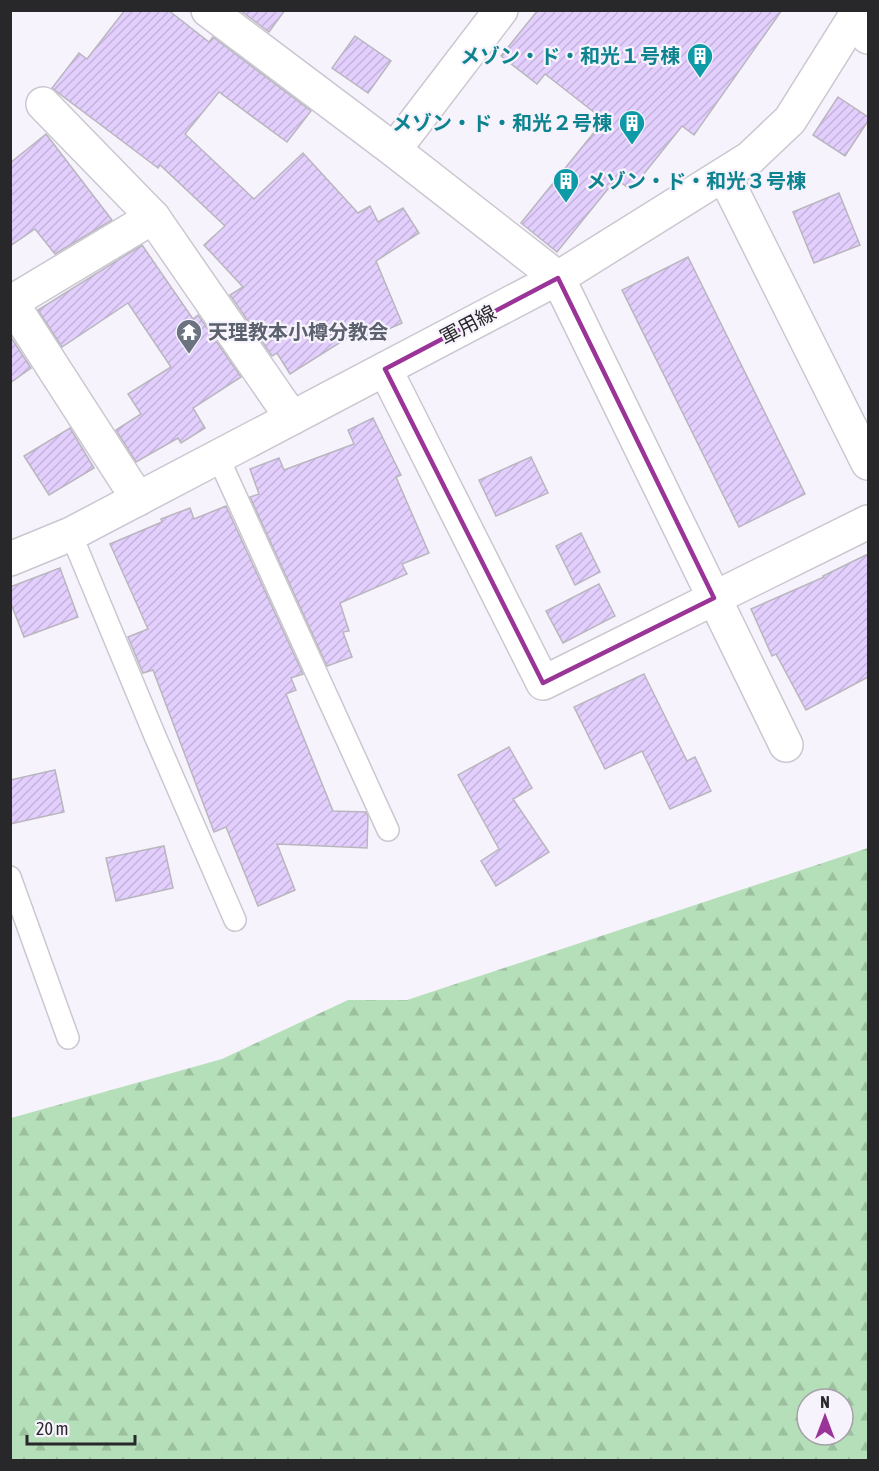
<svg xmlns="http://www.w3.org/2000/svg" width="879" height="1471" font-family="'Asap Condensed','Noto Sans JP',sans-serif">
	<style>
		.forest { fill: url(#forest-firs); fill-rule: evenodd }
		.building { fill: url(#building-hatch); stroke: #b9b6be; stroke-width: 1.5 }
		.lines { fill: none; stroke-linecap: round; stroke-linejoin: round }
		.service-casing { stroke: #cbc7d0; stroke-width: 24 }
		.minor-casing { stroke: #cbc7d0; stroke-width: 36 }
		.tertiary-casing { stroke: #cbc7d0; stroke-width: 36 }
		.service { stroke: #fff; stroke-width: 21 }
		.minor { stroke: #fff; stroke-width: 33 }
		.tertiary { stroke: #fff; stroke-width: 33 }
		.marked { fill: none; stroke: #9a3498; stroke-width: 4.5; stroke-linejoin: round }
		.labels { text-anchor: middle; stroke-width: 4.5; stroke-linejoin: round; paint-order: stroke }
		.culture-label { font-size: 20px; font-weight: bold; fill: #0d838f; stroke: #f7f3fc; text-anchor: end }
		.street-label { font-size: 20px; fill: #28272a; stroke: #f7f3fc }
		.worship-label { font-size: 20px; font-weight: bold; fill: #5b616d; stroke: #f7f3fc; text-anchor: start }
	</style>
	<defs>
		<pattern id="forest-firs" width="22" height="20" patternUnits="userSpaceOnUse" patternTransform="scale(1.5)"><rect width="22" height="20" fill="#b5dfb8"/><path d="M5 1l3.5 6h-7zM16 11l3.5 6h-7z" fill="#9cbf9e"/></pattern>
		<pattern id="building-hatch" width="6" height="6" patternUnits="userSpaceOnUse" patternTransform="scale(1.5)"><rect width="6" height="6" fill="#e3cffd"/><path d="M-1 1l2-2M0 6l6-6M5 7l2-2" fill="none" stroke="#c3b2d9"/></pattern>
	</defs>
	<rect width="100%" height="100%" fill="#f7f3fc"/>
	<!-- forest -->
	<path class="forest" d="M868,848V1460H11V1118L222,1059L348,1000H407ZM807,1399H843V1435H807Z"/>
	<!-- building -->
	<g class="building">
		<polygon points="125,10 168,10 209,42 213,37 311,111 287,142 219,92 185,134 254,199 303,153 358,213 370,206 378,222 403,208 419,233 376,261 402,323 359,342 355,333 290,374 277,353 272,356 230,295 243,287 204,245 225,226 160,165 158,168 52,88 79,53 87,59"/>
		<polygon points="240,10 285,10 269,32"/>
		<polygon points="538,10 782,10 694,135 682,126 631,190 616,179 557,252 521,223 604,120 545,74 537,84 501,56"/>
		<polygon points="355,36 391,61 368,93 332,68"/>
		<polygon points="838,97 868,117 868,121 845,156 813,135"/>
		<polygon points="46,134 112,220 55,254 35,229 10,246 10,163"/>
		<polygon points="839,193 860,245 814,263 793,212"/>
		<polygon points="142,245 193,319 198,315 241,377 193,408 205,428 181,443 178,438 136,462 116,430 141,414 128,394 171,367 128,303 62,347 38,310"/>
		<polygon points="688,257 805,494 739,527 622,290"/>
		<polygon points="10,336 31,368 10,383"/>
		<polygon points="373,418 401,475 396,477 429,553 402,564 407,574 340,603 349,631 343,632 352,657 327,666 250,497 259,494 250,469 279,458 284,470 354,444 348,430"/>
		<polygon points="70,428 94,468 49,495 24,456"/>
		<polygon points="531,457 548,493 496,516 479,480"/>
		<polygon points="226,506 303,674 291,678 296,690 286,694 333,811 366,812 368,817 367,848 277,844 295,890 258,906 226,827 214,832 153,670 143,673 128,637 148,629 110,544 162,522 161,519 190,508 194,519"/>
		<polygon points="581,533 600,572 575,585 556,546"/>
		<polygon points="868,554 868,677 806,710 776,654 772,656 751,609 824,577 823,576"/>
		<polygon points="60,568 78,617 24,637 10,601 10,587"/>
		<polygon points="599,584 615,616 563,643 546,611"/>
		<polygon points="644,674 687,761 695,757 711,791 670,809 642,751 605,769 574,707"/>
		<polygon points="509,747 532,788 513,799 549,852 496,886 481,861 499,849 458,775"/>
		<polygon points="55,770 64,812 10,824 10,780"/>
		<polygon points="164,846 173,888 116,901 106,858"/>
	</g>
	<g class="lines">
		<!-- service casing -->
		<g class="service-casing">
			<g id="service">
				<polyline points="218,457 388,830"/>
				<polyline points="71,534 155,736 235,920"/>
				<polyline points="10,877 68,1038"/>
			</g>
		</g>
		<!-- minor casing -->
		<g class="minor-casing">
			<g id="minor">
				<polyline points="208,10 394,150 558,278 786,745"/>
				<polyline points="857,15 868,37"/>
				<polyline points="43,104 153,217 292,418"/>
				<polyline points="394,150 501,10"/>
				<polyline points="724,175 868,463"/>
				<polyline points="11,302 138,499"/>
				<polyline points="10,303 153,217"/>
				<polyline points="385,369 543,683 868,522"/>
			</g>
		</g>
		<!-- tertiary casing -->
		<g class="tertiary-casing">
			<polyline id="tertiary" points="10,559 71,534 558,278 750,158 790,120 859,10"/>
		</g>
		<!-- service -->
		<use href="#service" class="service"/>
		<!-- minor -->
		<use href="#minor" class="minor"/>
		<!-- tertiary -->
		<use href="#tertiary" class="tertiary"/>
	</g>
	<!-- marked area -->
	<path class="marked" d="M558,278L714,598L543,683L385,369Z"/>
	<!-- icons -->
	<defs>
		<g id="building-pin" transform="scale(1.35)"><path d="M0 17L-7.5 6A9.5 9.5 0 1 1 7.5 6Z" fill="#0f9aa8" stroke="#f7f3fc"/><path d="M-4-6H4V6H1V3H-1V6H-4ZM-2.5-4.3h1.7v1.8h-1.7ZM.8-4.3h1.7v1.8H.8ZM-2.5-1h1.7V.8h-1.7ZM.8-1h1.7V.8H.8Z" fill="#fff"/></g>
		<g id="temple-pin" transform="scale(1.35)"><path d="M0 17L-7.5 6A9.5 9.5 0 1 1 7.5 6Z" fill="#6b7280" stroke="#f7f3fc"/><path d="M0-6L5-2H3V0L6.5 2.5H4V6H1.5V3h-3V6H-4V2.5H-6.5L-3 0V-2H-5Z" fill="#fff"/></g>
	</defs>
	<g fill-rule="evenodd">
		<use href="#building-pin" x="700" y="56"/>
		<use href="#building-pin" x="632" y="123"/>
		<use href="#building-pin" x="566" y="181"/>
		<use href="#temple-pin" x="189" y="332"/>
	</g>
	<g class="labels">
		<!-- culture labels -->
		<g class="culture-label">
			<text x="680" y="63">メゾン・ド・和光１号棟</text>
			<text x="612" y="130">メゾン・ド・和光２号棟</text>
			<text x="586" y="188" text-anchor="start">メゾン・ド・和光３号棟</text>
		</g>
		<!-- street labels -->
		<g class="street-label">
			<text transform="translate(468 325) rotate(-28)" y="7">軍用線</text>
		</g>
		<!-- worship labels -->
		<g class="worship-label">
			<text x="208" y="339">天理教本小樽分教会</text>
		</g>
	</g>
	<!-- border -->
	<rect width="879" height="1471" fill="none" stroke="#28272a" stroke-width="24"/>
	<!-- north arrow -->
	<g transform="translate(825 1417)"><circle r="28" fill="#f7f3fc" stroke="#a4a1a8" stroke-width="1.5"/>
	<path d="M0-4.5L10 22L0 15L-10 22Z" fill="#9a3498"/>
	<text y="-9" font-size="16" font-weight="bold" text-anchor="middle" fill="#28272a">N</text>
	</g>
	<!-- scale -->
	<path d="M27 1435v9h108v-9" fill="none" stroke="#28272a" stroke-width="3"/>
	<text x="36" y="1435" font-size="18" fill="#28272a" stroke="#f7f3fc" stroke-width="4.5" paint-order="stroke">20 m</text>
</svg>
